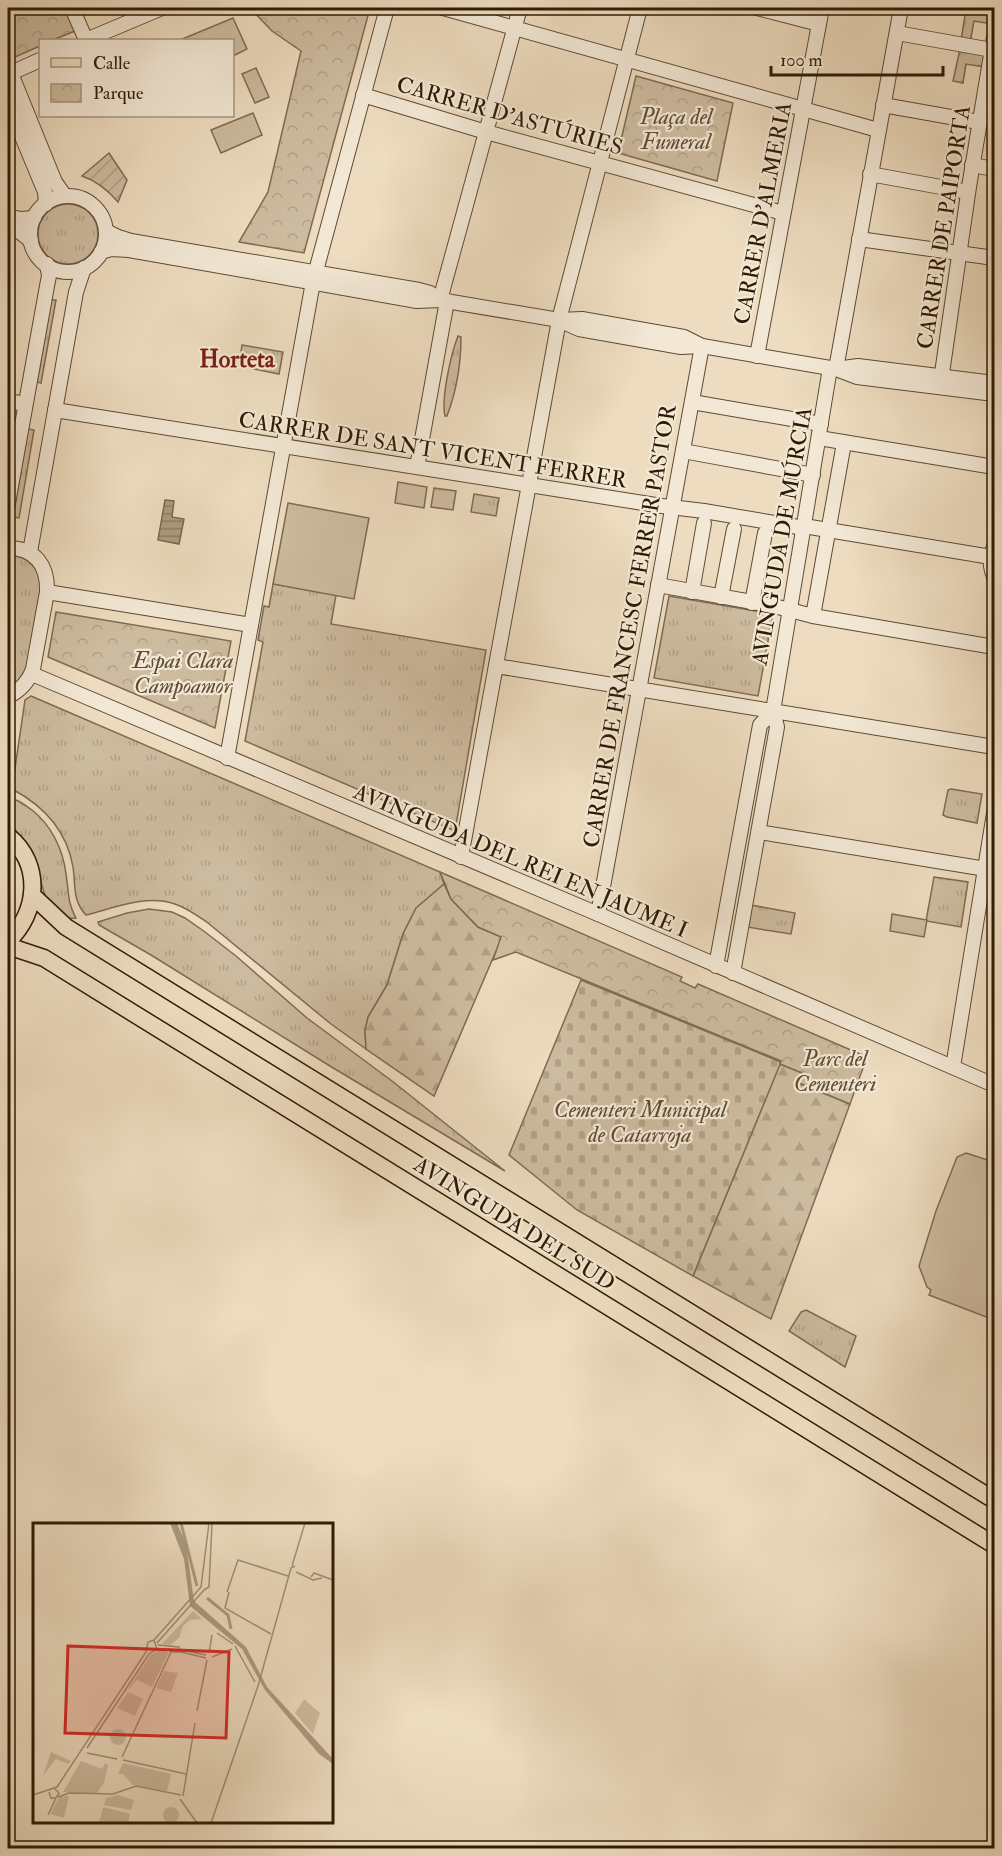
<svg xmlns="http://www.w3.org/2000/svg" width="1002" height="1856" font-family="'IM FELL Double Pica',serif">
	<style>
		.grass { fill: url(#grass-tufts); stroke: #7e6b52; stroke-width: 1.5 }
		.forest { fill: url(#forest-firs); stroke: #7e6b52; stroke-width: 1.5 }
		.cemetery { fill: url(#cemetery-stones); stroke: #7e6b52; stroke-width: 1.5 }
		.park { fill: url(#park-crowns); stroke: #7e6b52; stroke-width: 1.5 }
		.garden { fill: url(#garden-furrows); stroke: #7e6b52; stroke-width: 1.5 }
		.pitch { fill: #cdbb9f; stroke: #7e6b52; stroke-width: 1.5 }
		.water { fill: url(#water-rules); stroke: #7a674e; stroke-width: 1.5 }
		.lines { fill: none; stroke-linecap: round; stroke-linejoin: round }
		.minor-casing { stroke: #5e4b33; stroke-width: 16 }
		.major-casing { stroke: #2e1b04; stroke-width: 19 }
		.minor { stroke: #f3e8d5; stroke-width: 14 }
		.major { stroke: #eddcbf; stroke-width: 16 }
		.labels { text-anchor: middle; stroke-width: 4.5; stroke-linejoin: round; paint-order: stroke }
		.street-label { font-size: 22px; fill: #2e1b04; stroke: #f3e8d5 }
		.park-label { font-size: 22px; font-style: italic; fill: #5e4b32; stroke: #f3e8d5 }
		.neighbourhood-label { font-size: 24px; font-weight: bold; fill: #7a1f14; stroke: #f3e8d5 }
		.inset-river { fill: none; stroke: #ac9a7f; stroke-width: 3 }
		.inset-road { fill: none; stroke: #a18f74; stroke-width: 1.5 }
		.view { fill: #d62828; fill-opacity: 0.15; stroke: #d62828; stroke-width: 3 }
		.inset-edge { fill: none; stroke: #2e1b04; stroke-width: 3 }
	</style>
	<defs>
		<pattern id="grass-tufts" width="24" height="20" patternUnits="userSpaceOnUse" patternTransform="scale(1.5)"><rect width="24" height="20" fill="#cdbb9f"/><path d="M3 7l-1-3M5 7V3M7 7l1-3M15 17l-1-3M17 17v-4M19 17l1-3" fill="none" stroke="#b0a087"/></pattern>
		<pattern id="forest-firs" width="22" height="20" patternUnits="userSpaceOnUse" patternTransform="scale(1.5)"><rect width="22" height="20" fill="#cdbb9f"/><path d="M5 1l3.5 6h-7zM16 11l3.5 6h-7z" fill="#b0a087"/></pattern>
		<pattern id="cemetery-stones" width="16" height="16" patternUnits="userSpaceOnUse" patternTransform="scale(1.5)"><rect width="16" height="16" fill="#cdbb9f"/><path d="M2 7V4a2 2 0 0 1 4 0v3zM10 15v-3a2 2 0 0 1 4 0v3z" fill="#b0a087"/></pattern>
		<pattern id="park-crowns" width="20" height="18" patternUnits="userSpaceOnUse" patternTransform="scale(1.5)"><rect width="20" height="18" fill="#cdbb9f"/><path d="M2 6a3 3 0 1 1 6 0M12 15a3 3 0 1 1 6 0" fill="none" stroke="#b0a087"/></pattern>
		<pattern id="garden-furrows" width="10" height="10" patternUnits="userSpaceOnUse" patternTransform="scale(1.5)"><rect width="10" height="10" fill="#cdbb9f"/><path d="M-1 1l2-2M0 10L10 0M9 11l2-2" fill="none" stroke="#b0a087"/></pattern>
		<pattern id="water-rules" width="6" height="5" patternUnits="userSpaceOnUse" patternTransform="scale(1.5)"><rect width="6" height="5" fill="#ac9a7f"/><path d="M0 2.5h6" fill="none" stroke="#8c7d66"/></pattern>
	</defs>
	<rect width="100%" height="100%" fill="#eddcbf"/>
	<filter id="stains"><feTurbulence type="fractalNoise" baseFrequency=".00333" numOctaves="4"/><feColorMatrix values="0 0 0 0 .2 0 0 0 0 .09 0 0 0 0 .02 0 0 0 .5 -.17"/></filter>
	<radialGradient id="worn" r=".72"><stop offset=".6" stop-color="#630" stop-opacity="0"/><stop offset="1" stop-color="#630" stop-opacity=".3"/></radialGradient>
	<!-- grass -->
	<g class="grass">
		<polygon points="987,8 994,8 992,24 974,21 970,43 961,41 966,9 986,12"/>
		<polygon points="960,49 986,53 984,67 966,64 963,83 953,81"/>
		<circle cx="68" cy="234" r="30"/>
		<polygon points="51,300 56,300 41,383 37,382"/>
		<path d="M458,336L461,337C461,363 456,392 447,416H445C441,398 451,354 458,336Z"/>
		<polygon points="242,345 283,352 279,374 239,366"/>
		<polygon points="28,429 34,430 19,518 13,517"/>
		<polygon points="434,488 456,491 453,510 431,507"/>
		<polygon points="474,494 499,498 496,516 471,512"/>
		<path d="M8,555C28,555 38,567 41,586L27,667L19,680L8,688Z"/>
		<polygon points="273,584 336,595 331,624 486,650 455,831 245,741 263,642 258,640 264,606 269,607"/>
		<polygon points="669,596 773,614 758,696 654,678"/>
		<path d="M31,696L440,872L444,884L417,908L412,916L403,934L387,985L368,1017L365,1031L366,1049L331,1024L208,923C198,916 187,908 175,904C146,894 114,908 86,915C72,900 76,886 73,867C67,831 44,806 12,789L25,700Z"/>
		<polygon points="951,789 982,794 977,823 947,817 943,815 948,790"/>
		<path d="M8,798C18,799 23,804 32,810C51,825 63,849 66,874C69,891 67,902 76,918C69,919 64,917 59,913C39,897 43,880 35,859C29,843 13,833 8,816C7,811 8,804 8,798Z"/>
		<polygon points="934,877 968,882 961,927 926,921"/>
		<polygon points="751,905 795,913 791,934 747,927"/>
		<polygon points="149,909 172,912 185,918 205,932 236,956 307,1018 392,1081 505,1171 330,1066 151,955 99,925 98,922 127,913"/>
		<polygon points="806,1310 856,1336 845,1367 789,1331 801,1312"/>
	</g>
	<!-- forest -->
	<g class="forest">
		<polygon points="444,884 451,899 478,927 502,937 434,1096 366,1049 365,1031 368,1017 387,985 403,934 416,908"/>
		<polygon points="780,1064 803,1073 799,1083 850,1104 771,1319 693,1276"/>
	</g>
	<!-- cemetery -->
	<polygon class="cemetery" points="581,980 781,1062 693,1276 577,1210 509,1155"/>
	<!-- park -->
	<g class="park">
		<polygon points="8,8 65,8 75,31 53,40 40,40 40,46 15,57 8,38"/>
		<polygon points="250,8 370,8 304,253 239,242 268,192 301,51 272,31"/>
		<polygon points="636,76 733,103 717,181 618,153"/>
		<polygon points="56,612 231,641 215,728 48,657"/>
		<polygon points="440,872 682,977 680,981 695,988 698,984 867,1057 850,1104 799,1083 802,1073 780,1064 781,1061 516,952 493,960 501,937 478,927 451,899"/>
	</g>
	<!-- garden -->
	<path class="garden" d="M109,153L127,180L118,202C107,189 97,181 82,176Z"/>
	<!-- pitch -->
	<g class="pitch">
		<polygon points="233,18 247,49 233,56 232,40 180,40"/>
		<polygon points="256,68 269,97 255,103 242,74"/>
		<polygon points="253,113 262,135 221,153 211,130"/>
		<polygon points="398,482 427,487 424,508 395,503"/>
		<polygon points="288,503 369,518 354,599 273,584"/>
		<polygon points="892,914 927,920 924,937 890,931"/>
		<polygon points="966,1153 994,1162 994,1320 929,1295 931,1290 927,1287 919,1266 936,1211 957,1157"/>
	</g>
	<!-- water -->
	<polygon class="water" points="165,500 174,501 172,517 184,519 179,544 158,540"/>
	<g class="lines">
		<!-- minor casing -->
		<g class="minor-casing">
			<g id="minor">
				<polyline points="72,8 86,40"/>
				<polyline points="443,8 878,130"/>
				<polyline points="757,8 819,24"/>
				<polyline points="897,33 992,50"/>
				<polyline points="86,40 162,8"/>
				<polyline points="8,66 55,182 65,196"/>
				<polyline points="11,73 40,60"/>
				<polyline points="363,95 486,132 783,213"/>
				<polyline points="8,103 45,192 46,204"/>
				<polyline points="883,105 979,122"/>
				<polyline points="972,165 994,169"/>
				<polyline points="870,174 968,192"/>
				<circle cx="68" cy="234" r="38"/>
				<polyline points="8,217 21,219 34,218"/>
				<polyline points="8,228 20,232 31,241"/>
				<polyline points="106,231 118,237 131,241 419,290 430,293 440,300"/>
				<polyline points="859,239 994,258"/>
				<polyline points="101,252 111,249 129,250 417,301 440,300 559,320 582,319 684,337 702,346"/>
				<polyline points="440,300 520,8"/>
				<polyline points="561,321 579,329 681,347 702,346 836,369 857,377 994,394"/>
				<polyline points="757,356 822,8"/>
				<polyline points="836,369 901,8"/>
				<polyline points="836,369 858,366 994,383"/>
				<polyline points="940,387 969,187 994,37"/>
				<polyline points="8,401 25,404"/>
				<polyline points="692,402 821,424"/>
				<polyline points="55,410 662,506 704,511 804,528"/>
				<polyline points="819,438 994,467"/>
				<polyline points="683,451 813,475"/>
				<polyline points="417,467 447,301"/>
				<polyline points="8,503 47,286 49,276 47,264"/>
				<polyline points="804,526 991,557"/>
				<path d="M994,547C989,558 990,566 994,577"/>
				<path d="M8,548C35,548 48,565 47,592L33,669C29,681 19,692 8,696"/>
				<polyline points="30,552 76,292 84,268"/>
				<polyline points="658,585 774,606 813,616 994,647"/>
				<polyline points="47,592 251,625"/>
				<polyline points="692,592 704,523"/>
				<polyline points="721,597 734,529"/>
				<polyline points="752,603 765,533"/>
				<polyline points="813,616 844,443"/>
				<polyline points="496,666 994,747"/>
				<polyline points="32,674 598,914 994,1085"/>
				<polyline points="227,758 313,282 387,8"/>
				<polyline points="759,832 992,870"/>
				<polyline points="461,857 559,320 640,8"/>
				<polyline points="598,914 702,346"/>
				<polyline points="716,966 760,725 773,711"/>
				<polyline points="733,973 777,727 773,711 830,368"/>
				<polyline points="953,1067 994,813"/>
			</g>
		</g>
		<!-- major casing -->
		<g class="major-casing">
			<g id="major">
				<path d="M8,836C43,864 38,913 8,941"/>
				<polyline points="32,895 66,927 994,1500"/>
				<polyline points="8,946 44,958 994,1545"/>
			</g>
		</g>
		<!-- minor -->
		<use href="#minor" class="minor"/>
		<!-- major -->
		<use href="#major" class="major"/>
	</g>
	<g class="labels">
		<!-- street labels -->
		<g class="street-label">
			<text transform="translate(510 115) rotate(16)" y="8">CARRER D'ASTÚRIES</text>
			<text transform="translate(762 213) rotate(-79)" y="8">CARRER D'ALMERIA</text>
			<text transform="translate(943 227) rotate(-81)" y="8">CARRER DE PAIPORTA</text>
			<text transform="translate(433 449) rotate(9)" y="8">CARRER DE SANT VICENT FERRER</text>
			<text transform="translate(781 536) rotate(-80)" y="8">AVINGUDA DE MÚRCIA</text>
			<text transform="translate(629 626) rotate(-80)" y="8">CARRER DE FRANCESC FERRER PASTOR</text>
			<text transform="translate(521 860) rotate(23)" y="8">AVINGUDA DEL REI EN JAUME I</text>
			<text transform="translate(515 1223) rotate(32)" y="8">AVINGUDA DEL SUD</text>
		</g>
		<!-- park labels -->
		<g class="park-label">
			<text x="676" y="124">Plaça del<tspan x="676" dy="25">Fumeral</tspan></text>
			<text x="183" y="668">Espai Clara<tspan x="183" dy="25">Campoamor</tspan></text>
			<text x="835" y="1066">Parc del<tspan x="835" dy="25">Cementeri</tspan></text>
			<text x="640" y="1117">Cementeri Municipal<tspan x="640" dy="25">de Catarroja</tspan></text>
		</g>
		<!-- neighbourhood labels -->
		<g class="neighbourhood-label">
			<text x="237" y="367">Horteta</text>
		</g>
	</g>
	<!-- overview -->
	<g transform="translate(33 1523)">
		<rect width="300" height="300" fill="#eddcbf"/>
		<path d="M126,127L136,129L119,164L104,157L93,169L117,133ZM131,148L145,150L138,169L123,165ZM271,176L287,190L280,211L262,190ZM85,272L101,277L98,287L71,282L73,275ZM36,273L31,295L17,291L26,274ZM130 292a8 8 0 1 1 16 0a8 8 0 1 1-16 0Z" fill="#cdbb9f"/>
		<path d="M95,169L110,176L102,193L84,185Z" fill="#cdbb9f"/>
		<path d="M160,88L169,96L157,97L150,103L146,115L137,122L129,121ZM18,229L38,238L35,241L23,236L10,253ZM90,240L138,251L134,268L100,262L90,251H85ZM70,284L97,291L95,300H66Z" fill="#cdbb9f"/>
		<path d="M77 214a8 8 0 1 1 16 0a8 8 0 1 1-16 0ZM48,238L69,246L72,240L75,242L71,260L63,271L30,269Z" fill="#cdbb9f"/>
		<path d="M137,0H144L153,21L161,78L213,124L234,164L300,236V241L286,231L232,167L209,126L157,83L151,36Z" fill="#ac9a7f"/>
		<path class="inset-river" d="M148,0L164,63M174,75L195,92L198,106"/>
		<path class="inset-road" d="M259,43L272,0M263,49L280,57L289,55M278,54L281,50L300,57M171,67L176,64L179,0M194,69L205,37L255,53M196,69L192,85L238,111M184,110L200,121M124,120L171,67M125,122L146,124L148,129H138L136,125M202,123L222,159M149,127L173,132M148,129L173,135M176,130L179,112M179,134L199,126M164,188L174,137M54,225L116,131L124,126L121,117M54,230L84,236M89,234L138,129M90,237L153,251M16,269L18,275H23L26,270L22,266M0,272L24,264L113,129L115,119L121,117L168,64L176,0M150,273L162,200M25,274L36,270L80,271L103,263L148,272M147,276L164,300M15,292L23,275M178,300L225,163L258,45L262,43"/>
		<path class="view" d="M35,123L196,129L193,215L32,210Z"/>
		<rect width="300" height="300" class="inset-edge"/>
	</g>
	<!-- margin -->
	<rect width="1002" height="1856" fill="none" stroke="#eddcbf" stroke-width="30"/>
	<rect x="9" y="9" width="984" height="1838" fill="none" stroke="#2e1b04" stroke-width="3"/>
	<rect x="15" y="15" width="972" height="1826" fill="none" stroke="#2e1b04" stroke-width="1.5"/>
	<!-- legend -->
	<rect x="39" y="39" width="195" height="78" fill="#f3e8d5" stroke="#a49681" stroke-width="1.5"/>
	<rect x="51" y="58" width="30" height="9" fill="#eddcbf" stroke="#a49681" stroke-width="1.5"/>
	<text x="93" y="69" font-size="18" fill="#2e1b04">Calle</text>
	<rect x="51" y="84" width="30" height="18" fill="url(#park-crowns)" stroke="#a49681" stroke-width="1.5"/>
	<text x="93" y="99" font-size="18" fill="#2e1b04">Parque</text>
	<!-- scale -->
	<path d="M771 66v9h172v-9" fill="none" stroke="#2e1b04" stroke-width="3"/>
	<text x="780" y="66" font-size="18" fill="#2e1b04" stroke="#f3e8d5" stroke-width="4.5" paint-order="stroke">100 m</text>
	<rect width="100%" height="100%" filter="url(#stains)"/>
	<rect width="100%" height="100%" fill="url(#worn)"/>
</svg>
